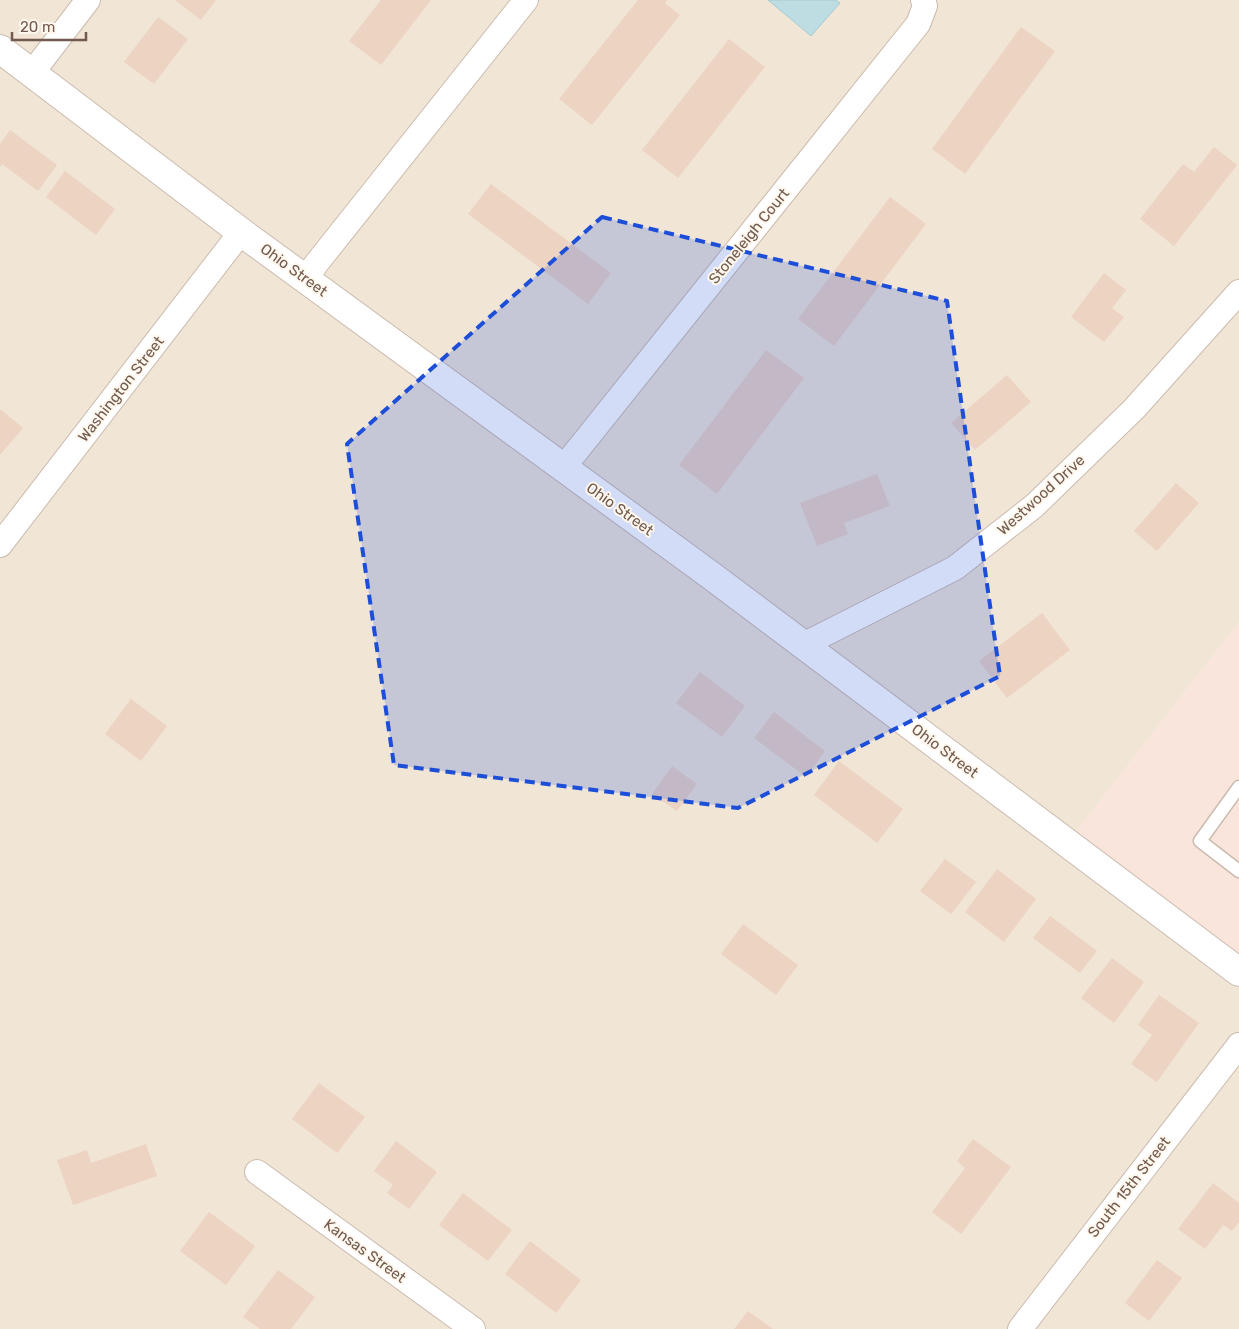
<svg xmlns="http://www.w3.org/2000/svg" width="1239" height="1329" font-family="Rubik,sans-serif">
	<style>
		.residential { fill: #f1e5d6 }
		.commercial { fill: #f9e5dc }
		.water { fill: #bddde2; stroke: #a5ccd3 }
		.building { fill: #edd3c1 }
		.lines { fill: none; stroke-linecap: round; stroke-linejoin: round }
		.service-casing { stroke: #cbbbae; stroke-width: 15 }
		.minor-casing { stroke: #cbbbae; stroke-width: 26 }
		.tertiary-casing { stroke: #cbbbae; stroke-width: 30 }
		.service { stroke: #fff; stroke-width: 12 }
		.minor { stroke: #fff; stroke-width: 24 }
		.tertiary { stroke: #fff; stroke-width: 28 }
		.marked { fill: #1d4ed8; fill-opacity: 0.2; stroke: #1d4ed8; stroke-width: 4; stroke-dasharray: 10 6; stroke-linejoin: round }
		.labels { text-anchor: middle; stroke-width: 4; stroke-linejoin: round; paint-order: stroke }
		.street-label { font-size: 15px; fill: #725a4e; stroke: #fdf7ed }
	</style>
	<rect width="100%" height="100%" fill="#faf3e7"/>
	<!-- residential -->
	<polygon class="residential" points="0,0 1239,0 1239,622 1067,843 1239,972 1239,1329 0,1329"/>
	<!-- commercial -->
	<polygon class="commercial" points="1239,622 1239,972 1067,843"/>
	<!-- water -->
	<polygon class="water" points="768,0 836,0 840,3 811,36"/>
	<!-- building -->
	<g class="building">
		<polygon points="175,0 216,0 201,20"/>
		<polygon points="381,0 431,0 381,65 349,41"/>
		<polygon points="638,0 667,0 665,3 680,15 592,125 559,99"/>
		<polygon points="158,17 188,39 154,84 124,62"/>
		<polygon points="1021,27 1055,51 965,174 932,149"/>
		<polygon points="729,39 765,67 678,178 642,150"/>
		<polygon points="10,130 57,165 38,191 2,164 0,167 0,144"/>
		<polygon points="1214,147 1237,165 1174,246 1140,219 1183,164 1194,172"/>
		<polygon points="65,171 115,209 96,235 46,197"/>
		<polygon points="491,184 611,273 588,304 468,214"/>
		<polygon points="890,197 926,224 834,346 798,319"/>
		<polygon points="1104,273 1126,290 1112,308 1124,317 1104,342 1071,317"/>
		<polygon points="766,350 804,378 717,494 679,465"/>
		<polygon points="1007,375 1031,402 975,450 951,423"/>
		<polygon points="0,409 23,428 0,455"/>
		<polygon points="877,474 890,506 844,523 848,534 817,546 800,503"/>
		<polygon points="1176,483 1199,503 1157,551 1134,531"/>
		<polygon points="1042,613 1070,650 1007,698 979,661"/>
		<polygon points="700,672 745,706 722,737 676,703"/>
		<polygon points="131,699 167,726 141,761 105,734"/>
		<polygon points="774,712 825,751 806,777 754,738"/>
		<polygon points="839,761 903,809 877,843 814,795"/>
		<polygon points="672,766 697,784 677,811 652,794"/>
		<polygon points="945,859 976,882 951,914 920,891"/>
		<polygon points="997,869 1036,899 1004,942 965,912"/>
		<polygon points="1050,916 1097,951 1080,973 1033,938"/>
		<polygon points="743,924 798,965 776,995 721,954"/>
		<polygon points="1112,958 1144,982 1114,1023 1081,998"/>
		<polygon points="1159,995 1199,1023 1157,1082 1131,1064 1152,1035 1138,1025"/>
		<polygon points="319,1083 365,1117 337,1153 292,1119"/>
		<polygon points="973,1139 1011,1167 961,1234 932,1212 965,1168 957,1161"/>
		<polygon points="396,1141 437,1172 409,1209 387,1193 393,1185 374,1171"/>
		<polygon points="146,1144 157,1176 73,1205 57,1160 87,1150 91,1163"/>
		<polygon points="1213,1183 1239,1203 1239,1222 1232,1231 1223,1225 1205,1249 1178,1229"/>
		<polygon points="463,1193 512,1230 488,1261 439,1225"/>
		<polygon points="209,1212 255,1246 226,1285 180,1251"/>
		<polygon points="530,1241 581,1280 556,1313 505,1274"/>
		<polygon points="1157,1260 1182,1278 1149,1321 1125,1303"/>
		<polygon points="278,1270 315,1297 291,1329 260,1329 243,1317"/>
		<polygon points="748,1311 773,1329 734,1329"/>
	</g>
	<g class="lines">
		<!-- service casing -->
		<g class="service-casing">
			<polyline id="service" points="1239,787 1200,841 1239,871"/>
		</g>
		<!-- minor casing -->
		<g class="minor-casing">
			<g id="minor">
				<polyline points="32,73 88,0"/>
				<polyline points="306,279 316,264 526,0"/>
				<polyline points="563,468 918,24 925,6 923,0"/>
				<polyline points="0,545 241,232"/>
				<polyline points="803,645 955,568 1034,506 1134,409 1239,292"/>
				<polyline points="257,1172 473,1329"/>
				<polyline points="1020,1329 1239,1045"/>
			</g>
		</g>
		<!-- tertiary casing -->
		<g class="tertiary-casing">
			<polyline id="tertiary" points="0,49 241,232 709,574 1239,972"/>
		</g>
		<!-- service -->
		<use href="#service" class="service"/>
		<!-- minor -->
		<use href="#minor" class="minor"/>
		<!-- tertiary -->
		<use href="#tertiary" class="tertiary"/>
	</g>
	<!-- marked area -->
	<path class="marked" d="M602,217L947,301L1000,676L738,808L394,765L347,444Z"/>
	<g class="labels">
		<!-- street labels -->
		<g class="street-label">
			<text transform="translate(749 236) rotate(-51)" y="5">Stoneleigh Court</text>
			<text transform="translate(294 270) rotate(36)" y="5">Ohio Street</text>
			<text transform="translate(121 389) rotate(-52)" y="5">Washington Street</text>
			<text transform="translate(1041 495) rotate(-42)" y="5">Westwood Drive</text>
			<text transform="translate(620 509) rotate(36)" y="5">Ohio Street</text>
			<text transform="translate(945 751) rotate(37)" y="5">Ohio Street</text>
			<text transform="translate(1129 1187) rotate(-52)" y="5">South 15th Street</text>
			<text transform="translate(365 1251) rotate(36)" y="5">Kansas Street</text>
		</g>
	</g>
	<!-- scale -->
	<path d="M12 32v8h74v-8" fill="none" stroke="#725a4e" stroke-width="2.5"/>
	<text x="20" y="32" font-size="15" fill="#725a4e" stroke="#fdf7ed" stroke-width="4" paint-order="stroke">20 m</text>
</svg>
